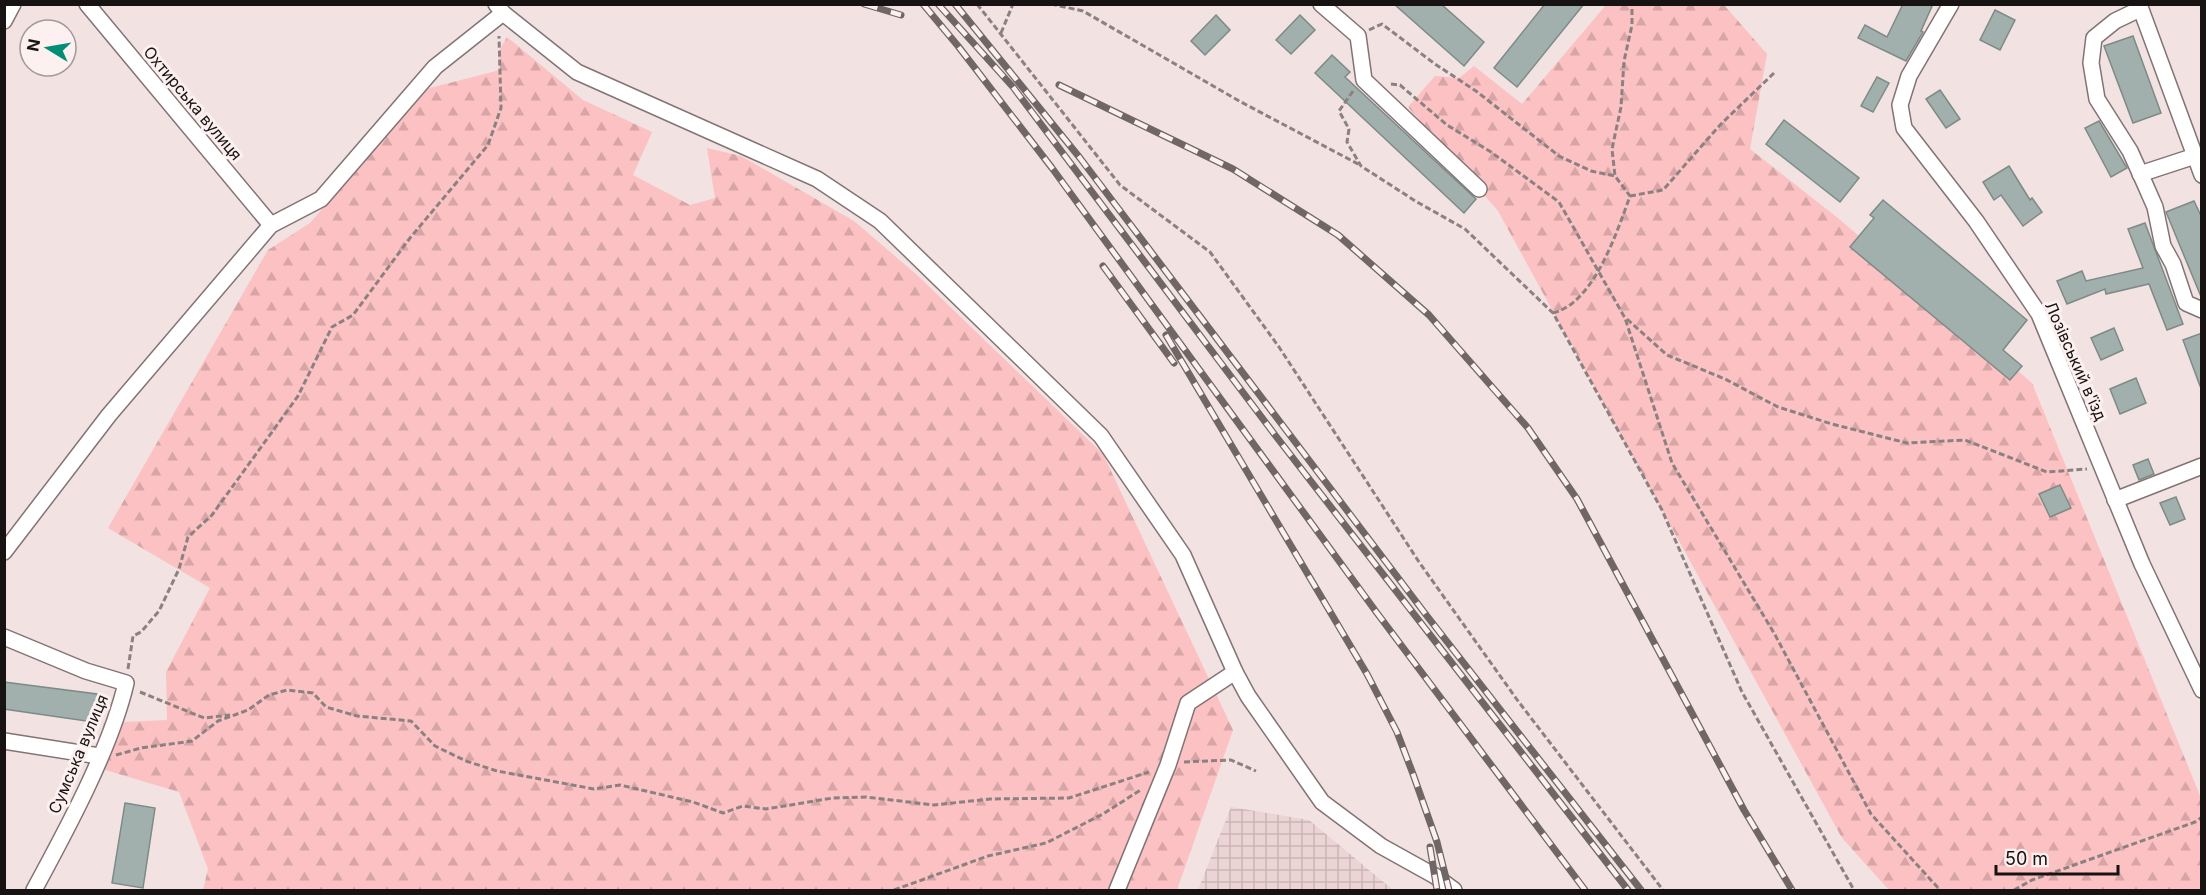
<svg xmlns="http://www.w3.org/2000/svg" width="2206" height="895" font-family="Inter,sans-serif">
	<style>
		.industrial { fill: url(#industrial-grid) }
		.forest { fill: url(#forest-firs) }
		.building { fill: #a1b0ac; stroke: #7d8b87; stroke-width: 1.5 }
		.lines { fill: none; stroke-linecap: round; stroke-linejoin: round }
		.street-casing { stroke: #827474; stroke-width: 18 }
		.path { stroke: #8c8181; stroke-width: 3; stroke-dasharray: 6 3; stroke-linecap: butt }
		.street { stroke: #fff; stroke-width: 15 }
		.rail-casing { stroke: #706666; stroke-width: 7 }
		.rail { stroke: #fdf0f0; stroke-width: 4.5; stroke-dasharray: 14; stroke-linecap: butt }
		.labels { text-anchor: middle; stroke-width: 6; stroke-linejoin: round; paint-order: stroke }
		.street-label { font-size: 16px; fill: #181313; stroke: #fdf0f0 }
	</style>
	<defs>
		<pattern id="industrial-grid" width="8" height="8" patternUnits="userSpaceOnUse" patternTransform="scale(1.5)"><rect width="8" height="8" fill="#edd4d4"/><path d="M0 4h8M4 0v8" fill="none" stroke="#cab5b5"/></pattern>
		<pattern id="forest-firs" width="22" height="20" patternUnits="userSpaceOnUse" patternTransform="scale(1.5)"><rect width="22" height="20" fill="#fcc1c2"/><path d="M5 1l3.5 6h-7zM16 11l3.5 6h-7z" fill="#d7a5a6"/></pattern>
	</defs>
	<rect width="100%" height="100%" fill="#f2e2e2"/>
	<!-- industrial -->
	<polygon class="industrial" points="1231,807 1309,820 1393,890 1198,890"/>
	<!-- forest -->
	<g class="forest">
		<polygon points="1606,5 1724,5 1767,54 1750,149 1839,219 2032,383 2201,798 2201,890 1889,890 1842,838 1498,211 1408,107 1435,76 1459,78 1474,66 1522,104"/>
		<polygon points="507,37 583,100 652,132 633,175 690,205 715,198 707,148 741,156 854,221 917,275 1103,454 1233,730 1177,890 203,890 208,869 179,792 102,769 103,723 167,720 166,672 210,588 108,528 268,250 310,223 426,89 500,70 498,53"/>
	</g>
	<!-- building -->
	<g class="building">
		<polygon points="1394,4 1441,4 1484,42 1464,66"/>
		<polygon points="1545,4 1584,4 1517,87 1494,68"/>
		<polygon points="1903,4 1933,4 1921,31 1923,32 1906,61 1858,38 1865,25 1887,37"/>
		<polygon points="1995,10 2015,20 2000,50 1980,40"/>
		<polygon points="1216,15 1230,30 1205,55 1191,41"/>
		<polygon points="1300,15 1315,30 1291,54 1276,40"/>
		<polygon points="2133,36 2161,113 2133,123 2104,46"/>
		<polygon points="1332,55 1350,72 1345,77 1476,199 1464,213 1315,73"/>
		<polygon points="1877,77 1889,83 1873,112 1861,106"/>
		<polygon points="1940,90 1960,119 1946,128 1926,99"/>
		<polygon points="1784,120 1859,178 1840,202 1766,144"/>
		<polygon points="2099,121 2127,168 2111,177 2085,128"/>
		<polygon points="2009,166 2030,200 2032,198 2042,212 2023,226 2001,195 1994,200 1983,182"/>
		<polygon points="1883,200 2027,320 2003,350 2022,366 2010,380 1850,247 1874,218 1870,215"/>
		<polygon points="2194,201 2202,218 2202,299 2166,212"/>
		<polygon points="2145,223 2183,324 2167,330 2149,284 2106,294 2105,289 2067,304 2057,281 2082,271 2086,281 2143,268 2128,229"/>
		<polygon points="2114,328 2123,350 2101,360 2091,338"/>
		<polygon points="2202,333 2202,385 2200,386 2183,340"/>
		<polygon points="2136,378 2146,403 2120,414 2110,389"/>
		<polygon points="2148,459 2154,474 2139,480 2133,465"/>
		<polygon points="2060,485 2071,508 2050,517 2039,494"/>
		<polygon points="2176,497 2185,519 2170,525 2160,503"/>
		<polygon points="4,682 97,694 93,722 4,709"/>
		<polygon points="125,803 155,808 143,888 112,883"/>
	</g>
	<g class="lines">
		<!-- street casing -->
		<g class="street-casing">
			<g id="street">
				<polyline points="87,4 271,225"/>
				<polyline points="496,4 503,13 577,72 817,179 880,221 1101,436 1183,555 1235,672 1248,696 1322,802 1381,846 1435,876 1454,890"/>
				<polyline points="1321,4 1358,36 1364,80 1479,189"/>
				<polyline points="1951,4 1909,76 1900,105 1904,128 1976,221 2039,314 2142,564 2202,690"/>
				<polyline points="2139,4 2202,175"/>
				<polyline points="2140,9 2115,21 2094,38 2091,63 2097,99 2130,151 2144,182 2155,207 2163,246 2173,264 2186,303 2202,310"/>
				<polyline points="4,21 13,4"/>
				<polyline points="2140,174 2195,156"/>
				<polyline points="2115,500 2202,466"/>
				<polyline points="4,552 109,415 271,225 321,199 435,67 503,13"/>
				<path d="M4,637L86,671L126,683C111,748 66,831 34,890"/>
				<polyline points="4,741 99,756"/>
				<polyline points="1117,890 1168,765 1188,703 1235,672"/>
			</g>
		</g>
		<!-- path -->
		<g class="path">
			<polyline points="977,4 1120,185 1210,252 1279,347 1419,562 1518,701 1663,890"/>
			<polyline points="1051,4 1083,11 1241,102 1360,165"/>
			<polyline points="1369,30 1382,24 1435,64 1476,91 1559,156 1591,171 1615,176"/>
			<polyline points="1001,33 1013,4"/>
			<polyline points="1391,84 1400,85 1447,125 1491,152 1559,202 1625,318 1672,463 1774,633 1871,814 1940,890"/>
			<polyline points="1353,91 1339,111 1349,129 1347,142 1361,166 1417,202 1465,229 1553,313 1662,510 1742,692 1854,890"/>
			<polyline points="1630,196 1663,190 1721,124 1774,73"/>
			<path d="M1553,313C1594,303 1617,232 1630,196L1615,176L1612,149L1621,107L1624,61L1632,25V4"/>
			<polyline points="1627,319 1667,355 1725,379 1778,407 1832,424 1907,443 1965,440 2047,472 2087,469"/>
			<polyline points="128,669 133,636 141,632 159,611 179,569 188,537 212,515 298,396 332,327 353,315 410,238 488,145 501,108 499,36"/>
			<polyline points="140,692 204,718 230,715"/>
			<polyline points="116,755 141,748 192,741 218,721 248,710 269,695 287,690 313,693 326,707 357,716 411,721 435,746 466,761 497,771 594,789 620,785 693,802 723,813 743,806 766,809 833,798 866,797 934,805 990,799 1069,798 1149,772"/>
			<polyline points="1184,762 1231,760 1256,771"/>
			<polyline points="894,890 988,856 1046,843 1103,814 1142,789"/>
			<polyline points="2014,890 2032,880 2195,822 2202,817"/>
		</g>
		<!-- street -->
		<use href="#street" class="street"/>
		<!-- rail casing -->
		<g class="rail-casing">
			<g id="rail">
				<polyline points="864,4 901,15"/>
				<polyline points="923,4 958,46 1052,168 1377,613 1585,890"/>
				<polyline points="938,4 1013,87 1275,435 1628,890"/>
				<polyline points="955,4 1080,158 1427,616 1641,890"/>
				<polyline points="1059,85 1233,169 1338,235 1429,315 1528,428 1577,499 1744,810 1792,890"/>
				<polyline points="1103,266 1174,363"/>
				<polyline points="1166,335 1367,674 1397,732 1413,774 1437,842 1449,890"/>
				<polyline points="1430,847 1437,890"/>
			</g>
		</g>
		<!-- rail -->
		<use href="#rail" class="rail"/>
	</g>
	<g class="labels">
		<!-- street labels -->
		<g class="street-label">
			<text transform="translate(193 103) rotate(50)" y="6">Охтирська вулиця</text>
			<text transform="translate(2076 361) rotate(66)" y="6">Лозівський в'їзд</text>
			<text transform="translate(78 754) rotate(-67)" y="6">Сумська вулиця</text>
		</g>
	</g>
	<!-- border -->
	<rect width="2206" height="895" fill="none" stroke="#181313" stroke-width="12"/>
	<!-- north arrow -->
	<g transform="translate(48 48) rotate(281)"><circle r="28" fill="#fdf0f0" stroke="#a19898" stroke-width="1.5"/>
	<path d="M0-4.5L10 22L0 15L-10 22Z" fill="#008e77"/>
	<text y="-9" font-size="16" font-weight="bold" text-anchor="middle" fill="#181313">N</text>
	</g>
	<!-- scale -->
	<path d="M1996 865v9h122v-9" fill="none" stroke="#181313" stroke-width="3"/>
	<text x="2005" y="865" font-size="18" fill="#181313" stroke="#fdf0f0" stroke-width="4.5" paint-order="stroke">50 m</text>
</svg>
